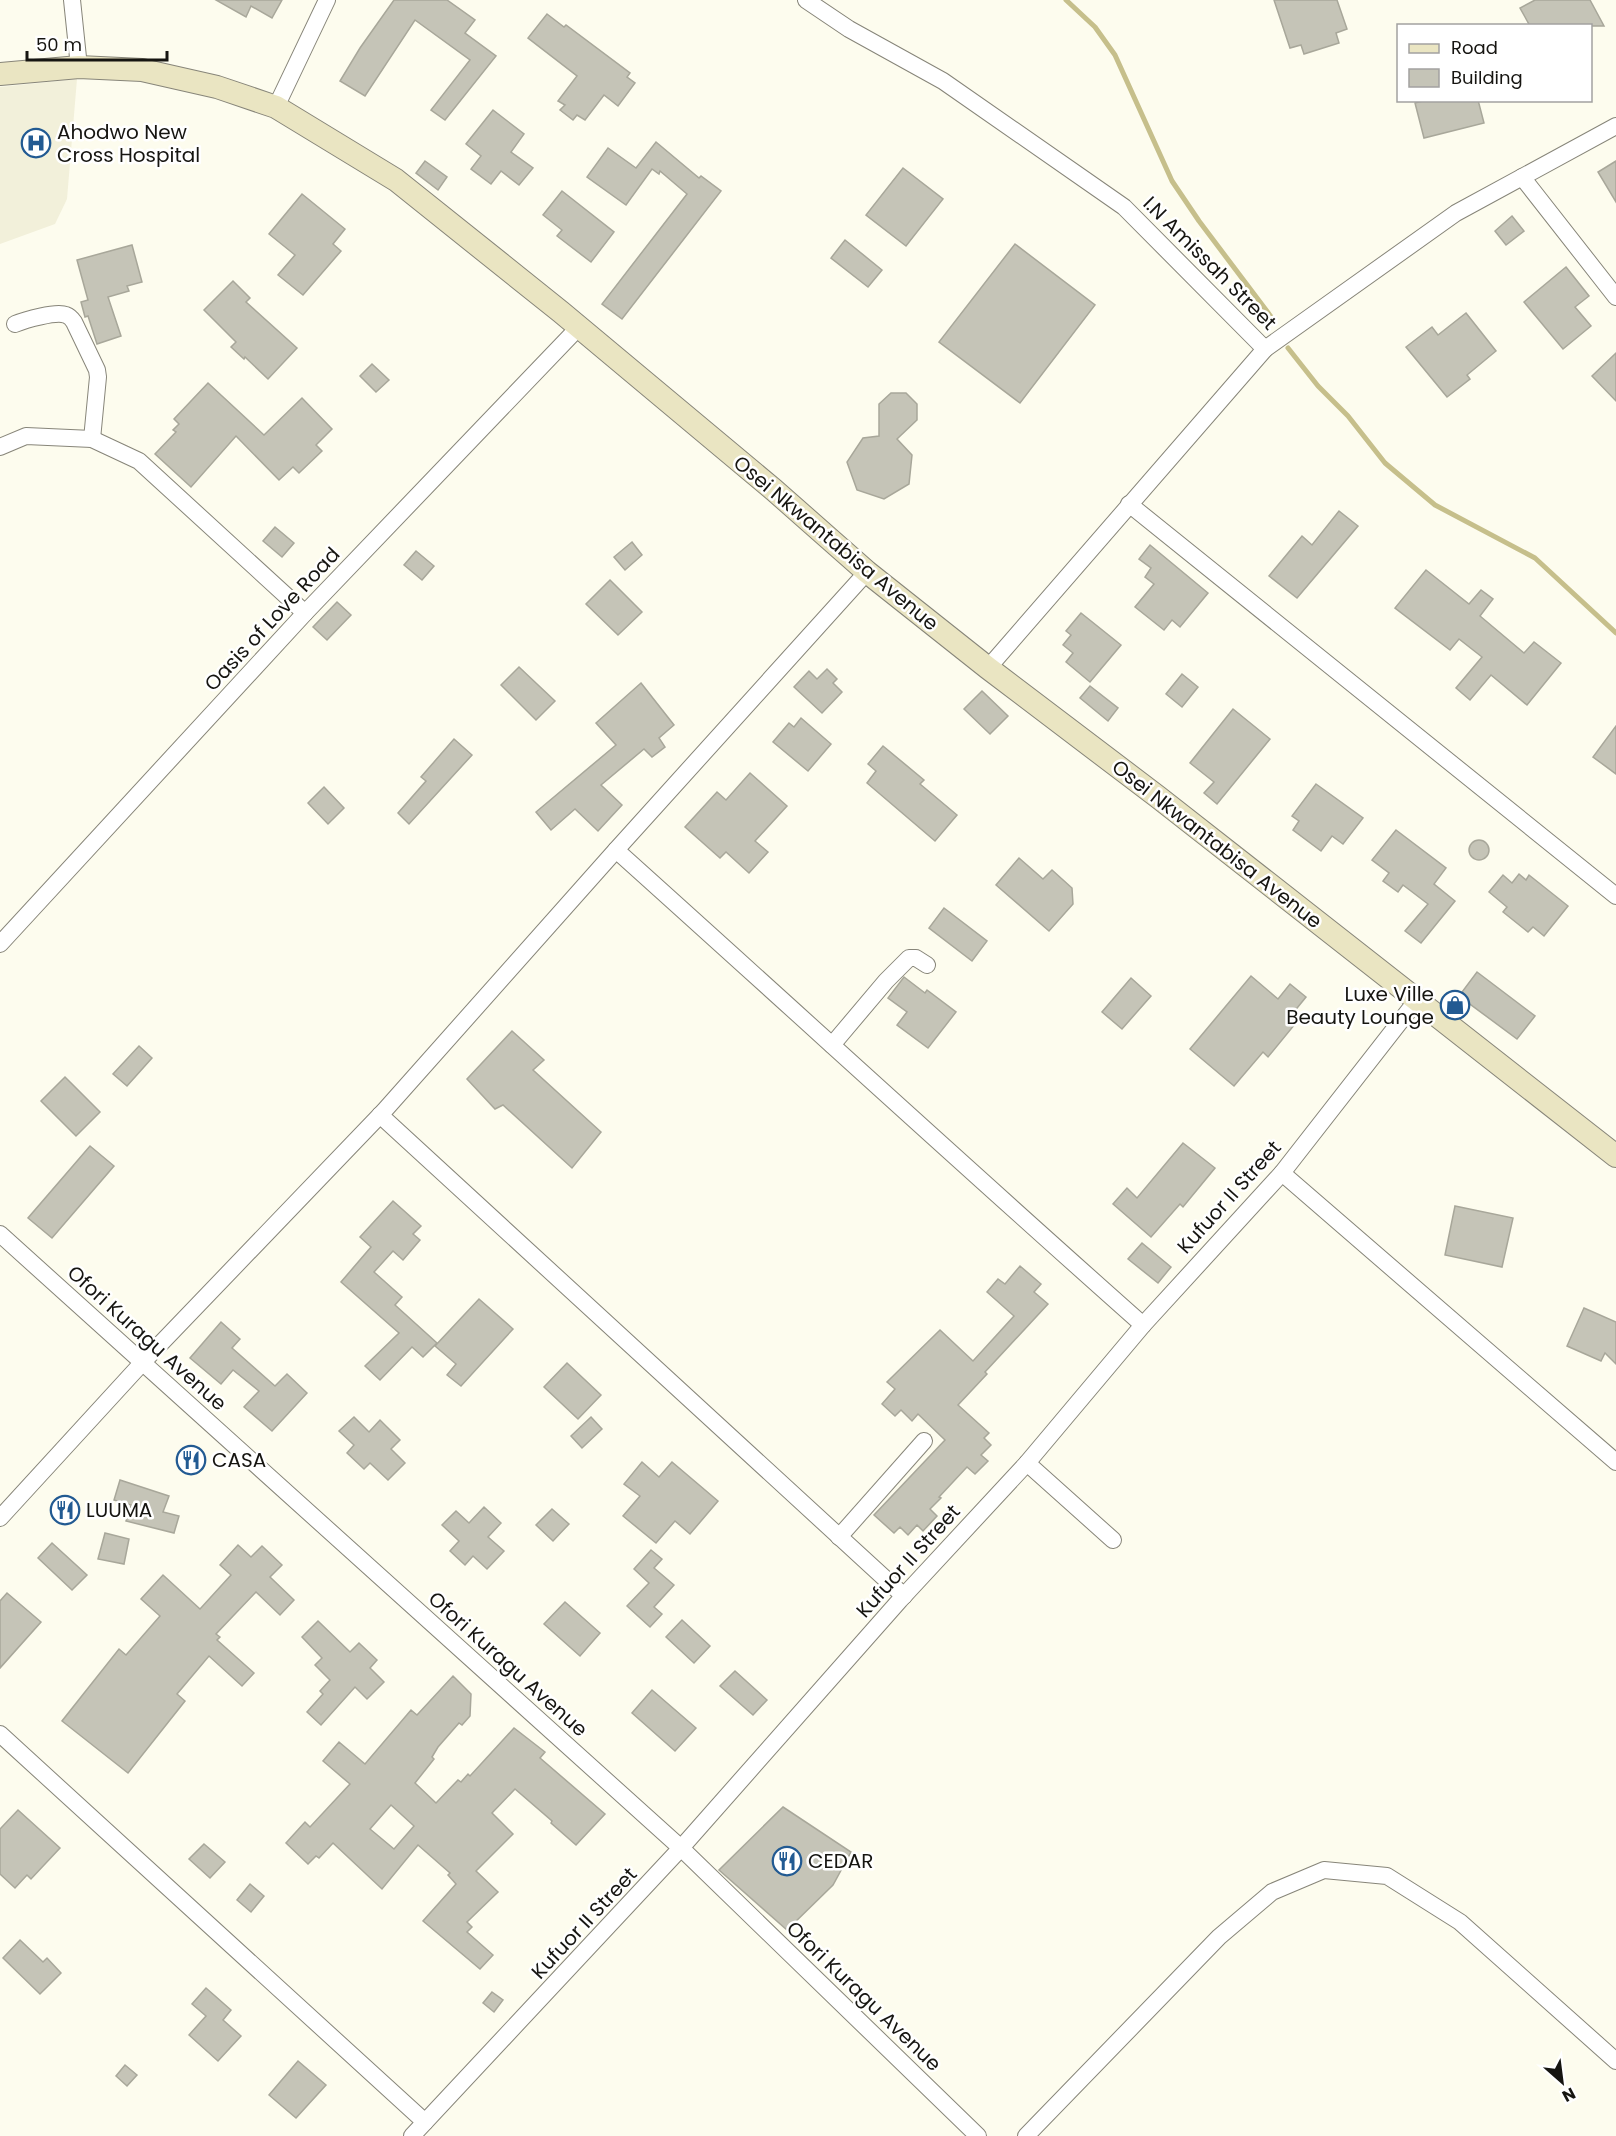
<svg xmlns="http://www.w3.org/2000/svg" width="1616" height="2136" font-family="Poppins,sans-serif">
	<style>
		.built { fill: #f2f0da }
		.lines { fill: none; stroke-linecap: round; stroke-linejoin: round }
		.stream { stroke: #c6bf8b; stroke-width: 5 }
		.building { fill: #c5c4b7; stroke: #a8a79a; stroke-width: 1.5; fill-rule: evenodd }
		.street-casing { stroke: #878579; stroke-width: 18 }
		.secondary-casing { stroke: #878579; stroke-width: 24 }
		.street { stroke: #fff; stroke-width: 16 }
		.secondary { stroke: #eae5c2; stroke-width: 22 }
		.labels { text-anchor: middle; stroke-width: 5; stroke-linejoin: round; paint-order: stroke }
		.poi-label { font-size: 20px; fill: #161511; stroke: #fff; text-anchor: start }
		.street-label { font-size: 20px; fill: #161511; stroke: #fff }
	</style>
	<rect width="100%" height="100%" fill="#fdfcee"/>
	<!-- built -->
	<polygon class="built" points="77,79 67,199 55,224 0,244 0,87"/>
	<g class="lines">
		<!-- stream -->
		<g class="stream">
			<polyline points="1066,0 1095,27 1115,55 1172,181 1199,221 1272,318"/>
			<polyline points="1288,348 1318,386 1348,416 1385,463 1435,505 1535,558 1616,633"/>
		</g>
	</g>
	<!-- building -->
	<g class="building">
		<polygon points="216,0 282,0 272,18 251,6 246,17"/>
		<polygon points="394,0 447,0 475,20 465,33 496,56 445,120 431,110 470,60 415,20 365,96 340,81 360,48"/>
		<polygon points="1274,0 1337,0 1347,29 1336,33 1339,43 1304,54 1301,45 1290,48"/>
		<polygon points="1535,0 1590,0 1604,26 1530,26 1520,8"/>
		<polygon points="547,14 564,27 566,25 630,73 627,77 635,83 618,106 604,95 585,120 577,115 573,120 560,110 565,105 558,101 577,76 528,38"/>
		<polygon points="1426,100 1478,100 1484,123 1424,138 1415,103"/>
		<polygon points="493,110 524,134 511,152 533,168 519,185 501,171 491,184 471,169 481,156 466,144"/>
		<polygon points="656,142 699,178 701,176 721,191 622,319 602,304 687,194 660,171 659,174 652,169 626,205 587,177 608,148 636,168"/>
		<polygon points="425,161 447,177 438,190 416,173"/>
		<polygon points="1616,161 1616,202 1598,172"/>
		<polygon points="903,168 943,199 906,246 866,215"/>
		<polygon points="562,191 614,232 591,262 557,236 562,230 543,215"/>
		<polygon points="302,194 345,229 333,244 341,251 303,295 278,275 295,255 269,234"/>
		<polygon points="1512,216 1524,231 1506,245 1495,231"/>
		<polygon points="845,240 882,270 868,287 831,258"/>
		<polygon points="1015,244 1095,305 1020,403 939,342"/>
		<polygon points="132,245 142,282 127,286 129,291 108,297 121,336 97,344 88,316 85,317 81,302 88,300 77,260"/>
		<polygon points="1566,267 1589,296 1575,307 1591,326 1563,349 1524,302"/>
		<polygon points="233,281 250,298 246,302 297,348 268,379 245,357 244,359 231,347 236,342 204,310"/>
		<polygon points="1466,313 1496,351 1467,375 1470,379 1447,397 1406,347 1432,327 1438,335"/>
		<polygon points="1616,353 1616,401 1592,376"/>
		<polygon points="372,364 389,380 376,392 360,376"/>
		<polygon points="208,383 264,435 302,398 332,429 316,445 322,451 299,473 293,467 279,480 236,436 191,487 155,454 176,432 173,430 179,424 174,419"/>
		<polygon points="891,393 906,393 917,404 917,420 897,439 912,455 909,484 884,499 857,490 847,462 863,438 879,436 879,404"/>
		<polygon points="1339,511 1358,526 1297,598 1269,576 1302,536 1312,545"/>
		<polygon points="275,527 294,543 282,557 263,541"/>
		<polygon points="632,542 642,555 625,570 614,557"/>
		<polygon points="1150,545 1208,593 1180,627 1172,620 1164,630 1135,607 1154,584 1145,577 1151,568 1139,559"/>
		<polygon points="416,551 434,566 422,580 404,565"/>
		<polygon points="1426,570 1469,604 1481,590 1493,599 1480,616 1524,653 1534,642 1561,663 1527,705 1491,675 1470,700 1456,688 1482,657 1459,639 1450,650 1395,608"/>
		<polygon points="610,580 642,612 618,635 586,604"/>
		<polygon points="337,602 351,615 327,640 313,627"/>
		<polygon points="1081,613 1121,645 1090,682 1066,662 1073,653 1063,645 1071,635 1066,631"/>
		<polygon points="519,667 555,701 536,720 501,685"/>
		<polygon points="827,669 837,679 833,683 842,692 822,713 794,687 809,671 817,679"/>
		<polygon points="1182,674 1198,687 1182,707 1166,694"/>
		<polygon points="641,683 674,725 659,738 665,747 652,757 644,749 601,785 622,805 598,831 575,809 551,830 536,812 616,745 596,723"/>
		<polygon points="1090,686 1118,708 1108,721 1080,698"/>
		<polygon points="982,691 1008,716 990,734 964,709"/>
		<polygon points="1233,709 1270,739 1217,804 1204,793 1214,782 1190,763"/>
		<polygon points="801,718 831,744 808,771 773,742 789,723 794,727"/>
		<polygon points="1616,726 1616,774 1593,757"/>
		<polygon points="454,739 472,755 409,824 398,813 426,781 421,777"/>
		<polygon points="883,746 924,780 920,784 957,815 935,841 867,783 876,771 868,764"/>
		<polygon points="750,773 787,806 755,841 768,852 749,873 726,852 720,858 685,827 717,792 726,800"/>
		<polygon points="1316,784 1363,818 1343,844 1332,836 1321,851 1293,830 1299,821 1292,816"/>
		<polygon points="324,787 344,808 328,824 308,803"/>
		<polygon points="1396,830 1446,868 1434,884 1455,901 1421,943 1405,931 1428,904 1403,885 1398,892 1383,881 1389,873 1372,860"/>
		<circle cx="1479" cy="850" r="10"/>
		<polygon points="1019,858 1043,879 1052,870 1072,888 1073,904 1049,931 996,885"/>
		<polygon points="1519,874 1526,880 1529,875 1568,906 1544,936 1533,927 1528,932 1503,912 1507,907 1489,892 1503,875 1512,883"/>
		<polygon points="944,908 987,941 972,961 929,928"/>
		<polygon points="1477,972 1535,1016 1517,1039 1459,996"/>
		<polygon points="1251,976 1278,999 1290,984 1306,997 1293,1013 1300,1018 1268,1057 1263,1052 1234,1086 1190,1049"/>
		<polygon points="904,977 925,993 927,990 956,1012 928,1048 897,1025 907,1012 888,998"/>
		<polygon points="1131,978 1151,996 1122,1029 1102,1012"/>
		<polygon points="512,1031 544,1060 533,1070 601,1132 572,1168 503,1105 495,1109 467,1079"/>
		<polygon points="139,1046 152,1058 127,1086 113,1074"/>
		<polygon points="65,1077 100,1112 76,1136 41,1101"/>
		<polygon points="1183,1143 1215,1168 1183,1207 1180,1204 1151,1237 1113,1204 1127,1188 1137,1198"/>
		<polygon points="90,1146 114,1166 52,1238 28,1218"/>
		<polygon points="393,1201 421,1226 413,1234 420,1240 403,1260 393,1251 374,1272 402,1297 395,1305 437,1343 423,1357 412,1347 380,1380 365,1366 399,1333 341,1282 371,1247 360,1237"/>
		<polygon points="1455,1206 1513,1218 1502,1267 1445,1255"/>
		<polygon points="1142,1243 1171,1267 1158,1283 1128,1259"/>
		<polygon points="1020,1266 1041,1284 1034,1292 1048,1304 985,1372 987,1374 958,1405 989,1433 984,1438 991,1445 981,1455 988,1461 975,1474 967,1467 939,1497 941,1498 930,1509 937,1516 923,1531 917,1525 908,1535 900,1527 894,1533 874,1515 945,1440 918,1414 912,1421 901,1410 895,1416 882,1404 895,1389 887,1382 940,1330 973,1361 1014,1316 987,1292 998,1279 1005,1284"/>
		<polygon points="479,1299 513,1329 461,1386 447,1375 456,1364 435,1346"/>
		<polygon points="1584,1308 1616,1322 1616,1364 1605,1353 1601,1361 1567,1346"/>
		<polygon points="221,1322 240,1339 232,1348 275,1386 287,1374 307,1393 272,1431 244,1407 259,1391 233,1370 221,1384 190,1358"/>
		<polygon points="567,1363 601,1395 578,1419 544,1387"/>
		<polygon points="354,1417 369,1432 380,1420 400,1440 391,1449 405,1463 388,1480 370,1463 364,1469 347,1453 354,1445 339,1431"/>
		<polygon points="591,1417 602,1429 582,1448 571,1436"/>
		<polygon points="642,1462 659,1477 672,1462 718,1501 690,1534 675,1521 656,1543 623,1516 640,1496 624,1484"/>
		<polygon points="120,1480 169,1496 163,1512 179,1516 174,1533 126,1521 131,1505 114,1500"/>
		<polygon points="484,1507 501,1523 488,1537 504,1551 487,1569 473,1556 465,1565 450,1551 459,1541 442,1525 456,1511 469,1523"/>
		<polygon points="552,1509 569,1524 553,1541 536,1525"/>
		<polygon points="105,1533 129,1539 124,1564 98,1559"/>
		<polygon points="52,1543 87,1575 72,1590 38,1558"/>
		<polygon points="238,1545 251,1557 262,1546 282,1565 270,1577 294,1600 280,1615 256,1592 216,1634 220,1637 217,1640 254,1673 242,1686 209,1656 177,1694 185,1701 128,1773 62,1721 119,1649 126,1655 160,1616 141,1599 163,1575 200,1609 231,1575 220,1565"/>
		<polygon points="651,1550 662,1559 654,1568 674,1585 654,1607 662,1614 650,1627 627,1606 649,1583 634,1569"/>
		<polygon points="7,1593 41,1622 0,1668 0,1601"/>
		<polygon points="565,1602 600,1633 580,1656 544,1624"/>
		<polygon points="682,1620 710,1646 694,1663 666,1637"/>
		<polygon points="318,1621 350,1652 359,1643 377,1660 370,1668 384,1682 367,1699 355,1687 321,1725 307,1712 323,1694 320,1691 330,1680 315,1665 322,1658 302,1637"/>
		<polygon points="735,1671 767,1700 753,1715 720,1686"/>
		<path d="M453,1676L471,1694L470,1716L462,1725L459,1723L438,1747L432,1757L434,1759L415,1783L436,1803L458,1780L461,1782L468,1774L470,1776L514,1728L545,1752L540,1758L605,1814L576,1845L551,1823L552,1821L515,1789L492,1813L513,1834L476,1871L498,1892L467,1922L472,1927L467,1932L493,1955L480,1969L423,1921L456,1884L448,1875L450,1873L418,1845L382,1889L333,1843L319,1858L316,1856L308,1864L286,1843L305,1822L310,1827L350,1784L323,1761L339,1742L365,1764L411,1710L417,1715ZM391,1805L414,1826L394,1849L370,1829Z"/>
		<polygon points="652,1690 696,1728 675,1751 632,1713"/>
		<polygon points="783,1807 851,1852 833,1885 787,1930 719,1870"/>
		<polygon points="18,1810 60,1848 31,1879 27,1875 15,1888 0,1874 0,1829"/>
		<polygon points="204,1844 225,1862 210,1878 189,1859"/>
		<polygon points="250,1884 264,1896 251,1912 237,1900"/>
		<polygon points="20,1940 43,1962 47,1958 61,1973 40,1994 3,1958"/>
		<polygon points="206,1988 231,2010 223,2020 241,2036 218,2061 189,2035 206,2016 192,2004"/>
		<polygon points="492,1992 503,2000 494,2012 483,2003"/>
		<polygon points="298,2061 326,2085 296,2118 269,2095"/>
		<polygon points="125,2065 137,2075 127,2086 116,2076"/>
	</g>
	<g class="lines">
		<!-- street casing -->
		<g class="street-casing">
			<g id="street">
				<polyline points="72,0 79,67"/>
				<polyline points="806,0 849,29 943,81 1124,207 1265,349 1456,213 1616,126"/>
				<polyline points="276,107 327,0"/>
				<polyline points="1522,177 1616,297"/>
				<path d="M15,324C25,320 56,311 66,315C69,316 72,319 74,322L97,370L98,377L92,439"/>
				<polyline points="0,447 26,436 92,439 139,461 305,613"/>
				<polyline points="1129,504 1616,896"/>
				<polyline points="988,668 1265,349"/>
				<path d="M616,850C792,1008 966,1168 1143,1325"/>
				<polyline points="0,944 305,613 579,327"/>
				<polyline points="832,1045 886,981 909,958 916,958 927,965"/>
				<polyline points="380,1115 904,1596"/>
				<polyline points="1282,1173 1616,1462"/>
				<polyline points="0,1234 681,1848 978,2136"/>
				<polyline points="1027,1463 1113,1540"/>
				<polyline points="0,1518 143,1362 384,1111 616,850 867,572"/>
				<polyline points="839,1537 924,1441"/>
				<polyline points="0,1734 425,2122"/>
				<polyline points="412,2136 681,1848 900,1600 1027,1463 1143,1325 1282,1173 1417,1000"/>
				<polyline points="1026,2136 1219,1937 1272,1892 1324,1870 1387,1876 1460,1922 1616,2061"/>
			</g>
		</g>
		<!-- secondary casing -->
		<g class="secondary-casing">
			<polyline id="secondary" points="0,74 79,67 142,70 217,87 276,107 396,180 561,312 774,490 867,572 988,668 1158,797 1616,1156"/>
		</g>
		<!-- street -->
		<use href="#street" class="street"/>
		<!-- secondary -->
		<use href="#secondary" class="secondary"/>
	</g>
	<!-- icons -->
	<defs>
		<g id="hospital-ring" transform="scale(1.5)"><circle r="9.5" fill="#fff" stroke="#225a92" stroke-width="1.5"/><path d="M-5-5h3v3.5h4V-5h3V5h-3V1.5h-4V5h-3Z" fill="#225a92"/></g>
		<g id="shop-ring" transform="scale(1.5)"><circle r="9.5" fill="#fff" stroke="#225a92" stroke-width="1.5"/><path d="M-5-2.5h2.3a2.7 3.5 0 0 1 5.4 0H5L5.5 6h-11ZM-1.5-2.5h3a1.5 2.3 0 0 0-3 0Z" fill="#225a92"/></g>
		<g id="restaurant-ring" transform="scale(1.5)"><circle r="9.5" fill="#fff" stroke="#225a92" stroke-width="1.5"/><path d="M-5-6h1v4h1v-4h1v4h1v-4h1v5L-1.5 .5V6h-2V.5L-5-1ZM5-6V6H3V1.5H1.5Q1.5-4 5-6Z" fill="#225a92"/></g>
	</defs>
	<g fill-rule="evenodd">
		<use href="#hospital-ring" x="36" y="143"/>
		<use href="#shop-ring" x="1455" y="1005"/>
		<use href="#restaurant-ring" x="191" y="1460"/>
		<use href="#restaurant-ring" x="65" y="1510"/>
		<use href="#restaurant-ring" x="787" y="1861"/>
	</g>
	<g class="labels">
		<!-- poi labels -->
		<g class="poi-label">
			<text x="57" y="139">Ahodwo New<tspan x="57" dy="23">Cross Hospital</tspan></text>
			<text x="1434" y="1001" text-anchor="end">Luxe Ville<tspan x="1434" dy="23">Beauty Lounge</tspan></text>
			<text x="212" y="1467">CASA</text>
			<text x="86" y="1517">LUUMA</text>
			<text x="808" y="1868">CEDAR</text>
		</g>
		<!-- street labels -->
		<g class="street-label">
			<text transform="translate(1210 263) rotate(45)" y="7">I.N Amissah Street</text>
			<text transform="translate(836 543) rotate(40)" y="7">Osei Nkwantabisa Avenue</text>
			<text transform="translate(272 619) rotate(-47)" y="7">Oasis of Love Road</text>
			<text transform="translate(1217 844) rotate(38)" y="7">Osei Nkwantabisa Avenue</text>
			<text transform="translate(1229 1197) rotate(-48)" y="7">Kufuor II Street</text>
			<text transform="translate(147 1338) rotate(42)" y="7">Ofori Kuragu Avenue</text>
			<text transform="translate(908 1561) rotate(-48)" y="7">Kufuor II Street</text>
			<text transform="translate(508 1664) rotate(42)" y="7">Ofori Kuragu Avenue</text>
			<text transform="translate(584 1923) rotate(-47)" y="7">Kufuor II Street</text>
			<text transform="translate(864 1996) rotate(44)" y="7">Ofori Kuragu Avenue</text>
		</g>
	</g>
	<!-- legend -->
	<rect x="1397" y="24" width="195" height="78" fill="#ffffff" stroke="#a2a1a0" stroke-width="1.5"/>
	<rect x="1409" y="44" width="30" height="9" fill="#eae5c2" stroke="#a2a1a0" stroke-width="1.5"/>
	<text x="1451" y="54" font-size="18" fill="#161511">Road</text>
	<rect x="1409" y="69" width="30" height="18" fill="#c5c4b7" stroke="#a2a1a0" stroke-width="1.5"/>
	<text x="1451" y="84" font-size="18" fill="#161511">Building</text>
	<!-- north arrow -->
	<g transform="translate(1562 2082) rotate(152)" stroke="#ffffff" stroke-width="4.5" paint-order="stroke">
	<path d="M0-4.5L10 22L0 15L-10 22Z" fill="#161511"/>
	<text y="-9" font-size="16" font-weight="bold" text-anchor="middle" fill="#161511">N</text>
	</g>
	<!-- scale -->
	<path d="M27 51v9h140v-9" fill="none" stroke="#161511" stroke-width="3"/>
	<text x="36" y="51" font-size="18" fill="#161511" stroke="#ffffff" stroke-width="4.5" paint-order="stroke">50 m</text>
</svg>
